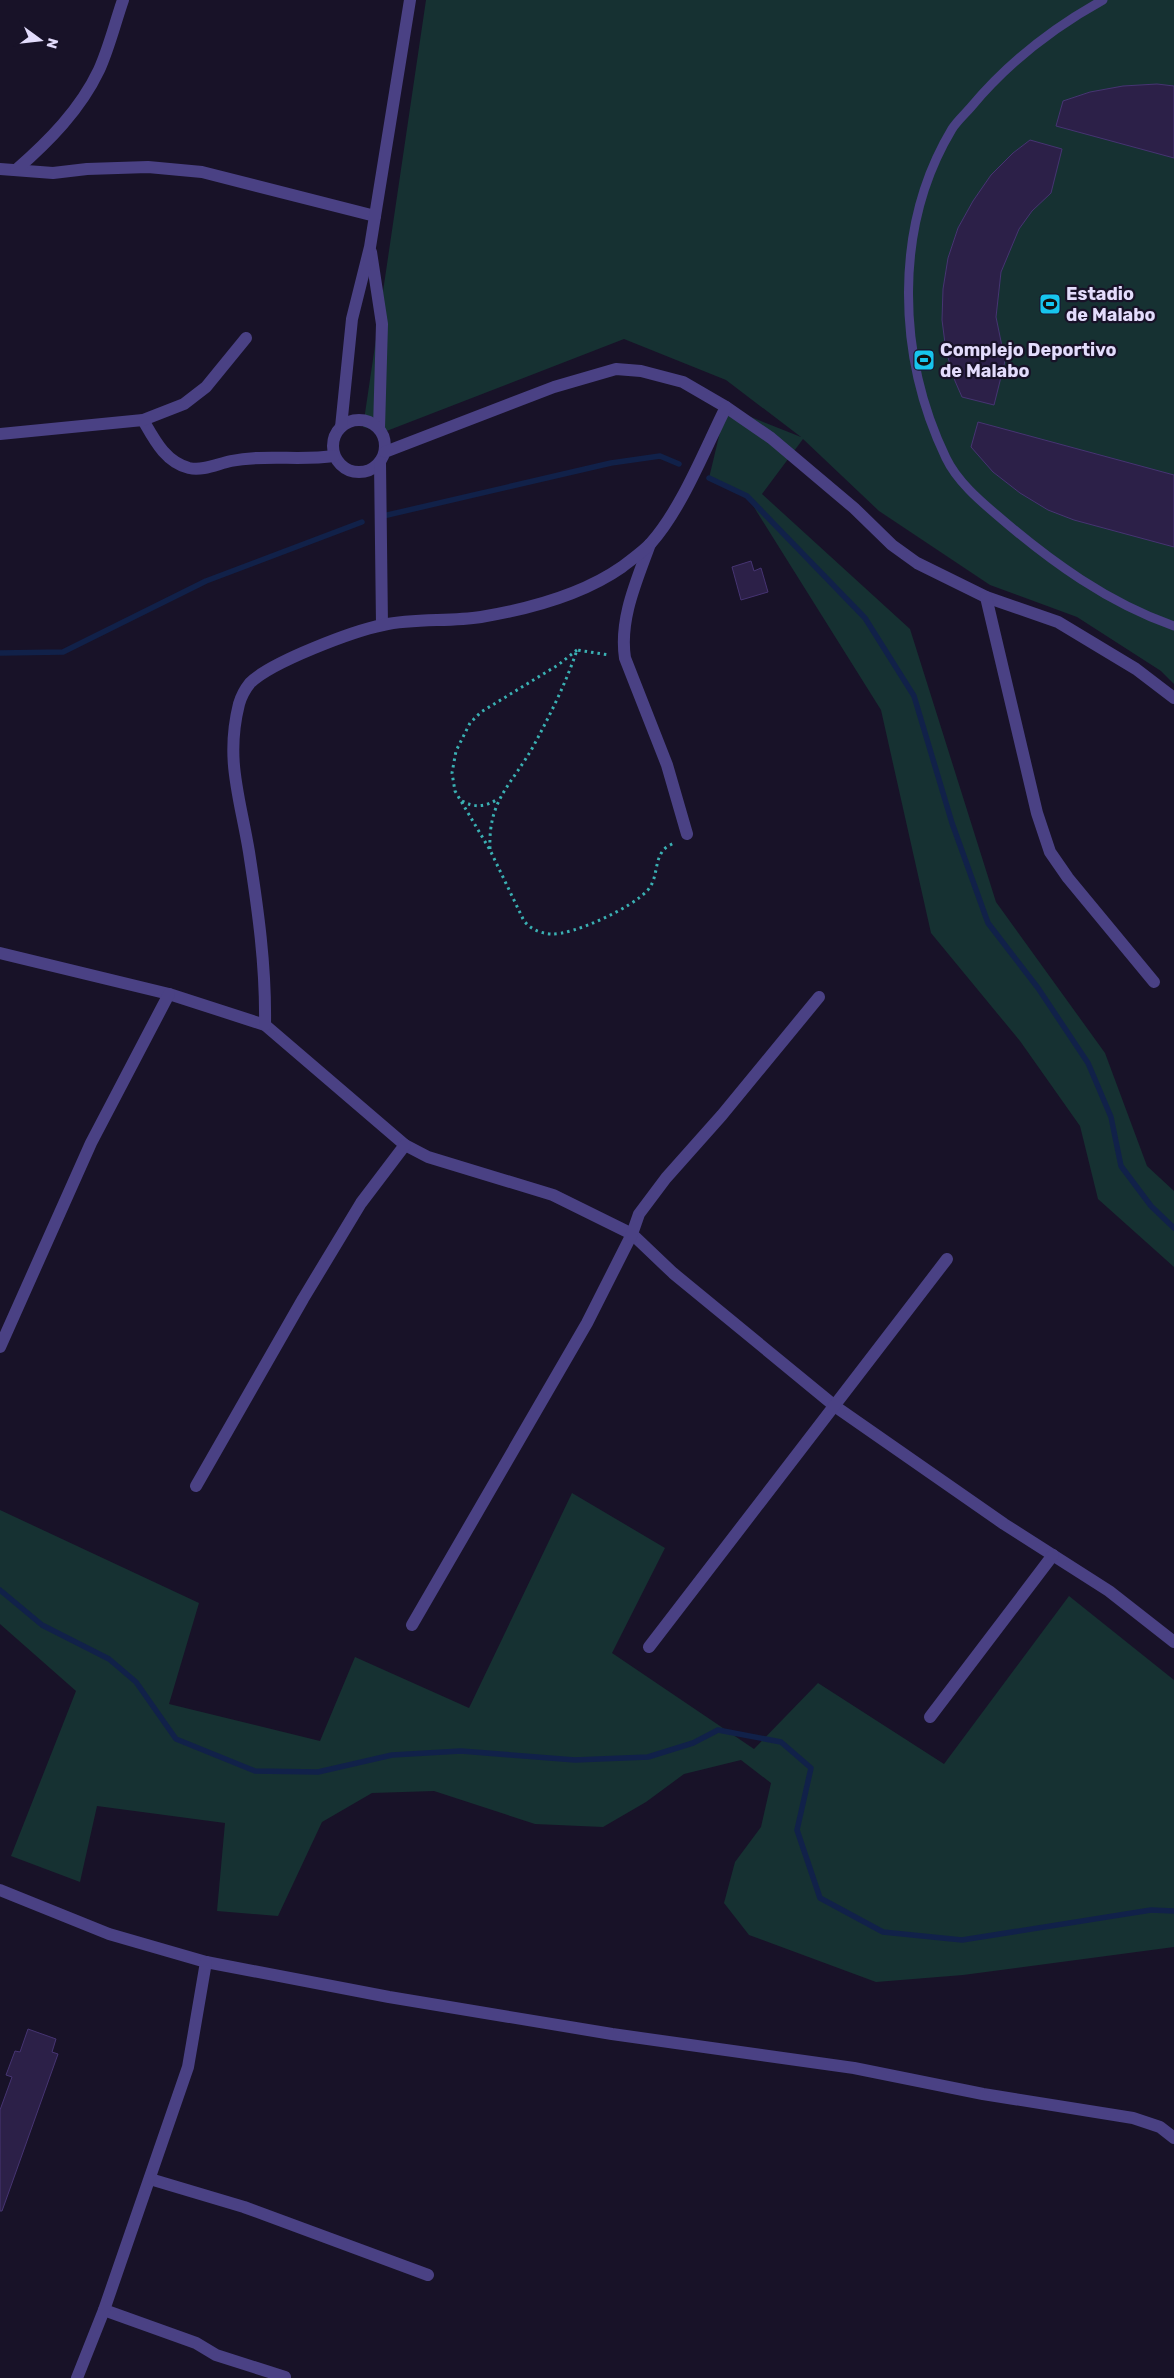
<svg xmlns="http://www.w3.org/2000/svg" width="1174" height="2378" font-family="Rubik,sans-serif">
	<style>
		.green { fill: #163132 }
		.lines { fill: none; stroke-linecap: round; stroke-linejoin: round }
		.stream { stroke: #112149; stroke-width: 5.5 }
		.building { fill: #2c2048; stroke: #463472 }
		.path { stroke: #3ab0b3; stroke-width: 3; stroke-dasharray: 2.5 4; stroke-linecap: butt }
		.service { stroke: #4a4184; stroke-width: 9 }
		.minor { stroke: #4a4184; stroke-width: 12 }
		.labels { text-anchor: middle; stroke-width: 4.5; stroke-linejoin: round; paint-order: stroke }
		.poi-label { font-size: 18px; font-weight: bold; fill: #e3dcfc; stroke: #181228; text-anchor: start }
	</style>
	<rect width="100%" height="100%" fill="#181228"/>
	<!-- green -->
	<g class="green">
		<polygon points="426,0 1174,0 1174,684 1161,671 1077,617 990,585 879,511 803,439 762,494 910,629 996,902 1105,1053 1147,1166 1174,1191 1174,1267 1098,1199 1080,1126 1020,1041 931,933 881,710 747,496 709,478 726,407 801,437 726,380 624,339 384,432 363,427"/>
		<polygon points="572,1493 665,1548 612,1653 754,1749 818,1683 944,1764 1069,1596 1174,1680 1174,1947 963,1975 876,1982 749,1935 724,1903 735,1862 761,1827 771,1783 741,1760 684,1774 646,1802 603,1827 535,1824 434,1791 372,1793 322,1822 278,1916 217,1911 225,1823 97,1806 80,1882 11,1856 76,1691 0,1624 0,1510 199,1603 169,1704 320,1741 355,1657 469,1708"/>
	</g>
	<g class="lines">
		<!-- stream -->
		<g class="stream">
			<polyline points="709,478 747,496 865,618 914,696 952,823 988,923 1038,988 1088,1063 1111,1117 1121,1166 1151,1206 1174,1228"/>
			<polyline points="383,516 611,463 660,456 679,464"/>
			<polyline points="0,653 63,652 206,581 362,522"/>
			<polyline points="0,1590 42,1625 109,1659 136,1682 176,1739 255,1771 318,1772 392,1755 461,1751 575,1760 648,1757 693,1743 718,1730 781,1742 811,1768 797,1830 820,1898 883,1932 962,1940 1151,1910 1174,1911"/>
		</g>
	</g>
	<!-- building -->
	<g class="building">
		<polygon points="1157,84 1174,86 1174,158 1056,126 1063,101 1090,92 1123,86"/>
		<polygon points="1030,140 1062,149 1051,193 1032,211 1019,229 1001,272 996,317 1005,361 994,405 962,397 955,381 946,351 942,320 943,289 948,258 958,228 973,201 991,175 1013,153"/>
		<polygon points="978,422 1174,475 1174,547 1074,520 1048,510 1020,493 993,472 971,447"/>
		<polygon points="751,561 754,571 761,568 768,592 741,600 732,567"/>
		<polygon points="28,2029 56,2039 52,2052 58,2054 2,2211 0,2211 0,2110 12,2077 6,2075 15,2051 20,2052"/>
	</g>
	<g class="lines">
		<!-- path -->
		<g class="path">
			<path d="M577,650L558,665L481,712L470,723L456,751L452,773L455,791L490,850L524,921C531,929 539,933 551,934C574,935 631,908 647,891C658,879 654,864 662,852C664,848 670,845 674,843"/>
			<path d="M462,801C475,808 485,807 498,799"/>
			<path d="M490,849C488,799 512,785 534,745C550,715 566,683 577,650L609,655"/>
		</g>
		<!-- service -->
		<path class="service" d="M1103,0C1054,27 1007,64 971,107C965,114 957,121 952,129C893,227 897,356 946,458C957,481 979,500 998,516C1050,561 1108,603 1174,626"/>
		<!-- minor -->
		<g class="minor">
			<polyline points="0,169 53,173 87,169 148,167 202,172 375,216"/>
			<path d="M16,170C49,141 80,110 99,70C109,48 115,23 123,0"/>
			<polyline points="371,252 382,324 379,428"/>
			<circle cx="359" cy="446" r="26"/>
			<path d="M143,420C154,439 165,462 189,468C203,471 217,464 231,461C265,454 300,461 334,456"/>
			<polyline points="341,427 352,319 370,247 410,0"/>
			<polyline points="0,434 143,420 184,404 206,387 246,338"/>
			<polyline points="385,452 554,387 616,369 641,371 683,382 726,407 771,438 854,508 892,545 917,563 986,597 1058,622 1136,669 1174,698"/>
			<polyline points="380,462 382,625"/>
			<path d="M650,544C637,580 619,619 625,658L667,765L687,834"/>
			<polyline points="986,597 1037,813 1050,852 1068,878 1154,982"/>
			<polyline points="0,953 169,994 265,1025 405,1145 428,1157 553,1195 632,1234 673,1273 836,1407 1004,1524 1109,1591 1174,1642"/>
			<path d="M265,1025C266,966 258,910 249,852C240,797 225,760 239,704C241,697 246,688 250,683C271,662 353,631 383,625C415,618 449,622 481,617C529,609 582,595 622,567C631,560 644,551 651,543C682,508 705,449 726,407"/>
			<polyline points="0,1347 91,1143 169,994"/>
			<polyline points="196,1486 303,1299 361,1203 405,1145"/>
			<polyline points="412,1625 587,1323 632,1234 639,1214 666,1178 722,1115 819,997"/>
			<polyline points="649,1647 947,1259"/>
			<polyline points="930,1717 1053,1555"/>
			<polyline points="0,1890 109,1934 206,1962 389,1997 612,2034 854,2068 983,2094 1133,2118 1160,2127 1174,2138"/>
			<polyline points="150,2179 244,2207 428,2275"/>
			<polyline points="104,2310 196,2343 216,2355 285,2377"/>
			<polyline points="77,2378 104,2310 188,2067 206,1962"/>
		</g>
	</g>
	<!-- icons -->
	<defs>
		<g id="stadium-square" transform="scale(1.125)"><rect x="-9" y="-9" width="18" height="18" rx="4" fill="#17c5ee" stroke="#181228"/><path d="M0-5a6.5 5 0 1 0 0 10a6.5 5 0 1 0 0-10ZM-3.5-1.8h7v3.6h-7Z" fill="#111"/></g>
	</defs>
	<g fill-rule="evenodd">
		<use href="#stadium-square" x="1050" y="304"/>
		<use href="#stadium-square" x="924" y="360"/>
	</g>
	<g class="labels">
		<!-- poi labels -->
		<g class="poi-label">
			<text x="1066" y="300">Estadio<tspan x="1066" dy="21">de Malabo</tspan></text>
			<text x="940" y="356">Complejo Deportivo<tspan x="940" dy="21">de Malabo</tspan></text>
		</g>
	</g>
	<!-- north arrow -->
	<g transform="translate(40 40) rotate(105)" stroke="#181228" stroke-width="4" paint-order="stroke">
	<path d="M0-4L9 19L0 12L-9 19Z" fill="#e3dcfc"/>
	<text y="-8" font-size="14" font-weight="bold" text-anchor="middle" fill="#e3dcfc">N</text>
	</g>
</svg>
